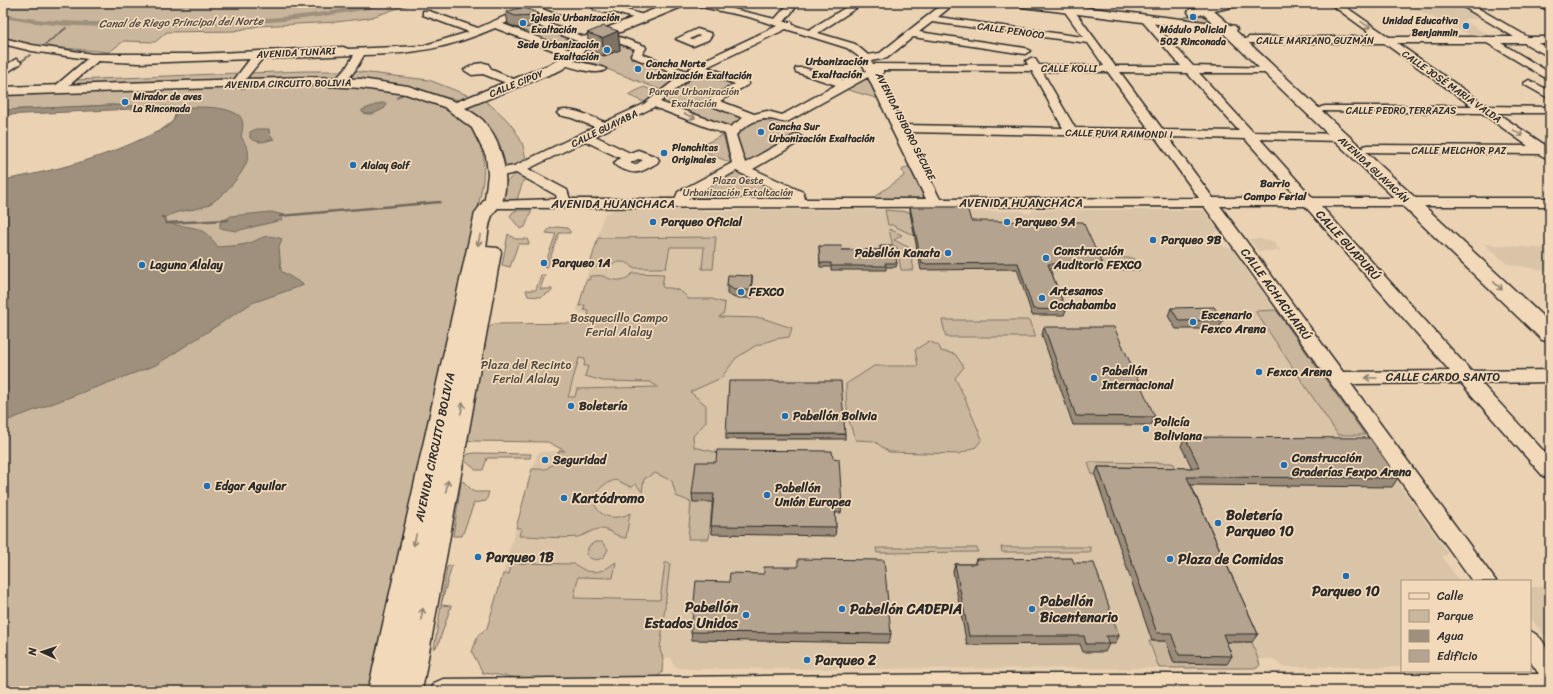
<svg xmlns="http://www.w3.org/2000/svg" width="1553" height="694" font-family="Sriracha,sans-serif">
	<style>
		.built { fill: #dac4a8 }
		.green { fill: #cab69c; stroke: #7a7064; fill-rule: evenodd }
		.water { fill: #9e907d; stroke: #70685c }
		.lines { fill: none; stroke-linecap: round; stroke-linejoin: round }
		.stream-far1 { stroke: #70685c; stroke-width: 2 }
		.stream { stroke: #70685c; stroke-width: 2.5 }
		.canal { fill: #9e907d; fill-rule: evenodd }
		.minor-casing { stroke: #2b2b2b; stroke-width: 3 }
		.major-casing { stroke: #2b2b2b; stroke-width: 3 }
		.minor { fill: #f2d9b9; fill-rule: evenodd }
		.major { fill: #f2d9b9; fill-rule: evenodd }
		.wall { fill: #9b8c7a; stroke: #2b2b2b }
		.shaded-wall { fill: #7e7263; stroke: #2b2b2b }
		.building { fill: #b4a38e; stroke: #2b2b2b }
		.oneway { stroke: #8e8272 }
		.poi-dot { fill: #1f6fb2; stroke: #f2d9b9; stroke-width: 1.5 }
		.labels { text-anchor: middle; stroke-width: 3.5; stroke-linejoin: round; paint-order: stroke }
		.far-poi-label { font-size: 10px; font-weight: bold; fill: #2b2b2b; stroke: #f2d9b9; text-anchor: start }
		.far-street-label { font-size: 10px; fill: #2b2b2b; stroke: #f2d9b9 }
		.far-park-label { font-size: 10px; fill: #4b4742; stroke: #f2d9b9 }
		.far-water-label { font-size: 11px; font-style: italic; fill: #4e4944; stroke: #f2d9b9 }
		.far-neighbourhood-label { font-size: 11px; font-weight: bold; fill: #2b2b2b; stroke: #f2d9b9 }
		.street-label { font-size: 12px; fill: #2b2b2b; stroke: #f2d9b9 }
		.poi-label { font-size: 12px; font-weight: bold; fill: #2b2b2b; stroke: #f2d9b9; text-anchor: start }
		.park-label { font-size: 12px; fill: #4b4742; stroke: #f2d9b9 }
		.near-poi-label { font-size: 14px; font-weight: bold; fill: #2b2b2b; stroke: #f2d9b9; text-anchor: start }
	</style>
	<rect width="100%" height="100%" fill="#ead2b3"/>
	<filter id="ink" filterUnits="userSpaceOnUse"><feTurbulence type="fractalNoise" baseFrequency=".025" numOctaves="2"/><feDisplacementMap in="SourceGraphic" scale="8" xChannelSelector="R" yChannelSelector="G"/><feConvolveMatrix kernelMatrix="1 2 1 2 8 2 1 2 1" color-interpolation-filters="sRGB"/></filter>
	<g filter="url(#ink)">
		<!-- built -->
		<g class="built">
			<polygon points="1403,3 1454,3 1481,19 1462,19 1493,38 1476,38"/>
			<polygon points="614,210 704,210 705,211 738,211 741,210 902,210 910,212 1022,211 1025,213 1032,213 1032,210 1199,210 1204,211 1220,231 1214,232 1224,247 1232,249 1448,553 1447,555 1442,556 1459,581 1402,581 1402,667 1282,667 1274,659 1260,659 1260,665 1257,668 693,669 678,668 673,665 671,658 480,654 537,454 540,452 559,451 565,410 587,325 592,315 581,314 577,311 604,214"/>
			<polygon points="1249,239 1264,239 1273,241 1280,251 1258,251"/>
			<polygon points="1484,244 1550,249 1550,271 1507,264"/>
			<polygon points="1530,587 1550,587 1550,643 1530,617"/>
		</g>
		<!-- green -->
		<g class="green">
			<polygon points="3,3 413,3 369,18 336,22 258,26 234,31 167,32 155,42 124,41 109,52 39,46 3,39"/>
			<polygon points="533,10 553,18 542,22 583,41 571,51 503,24"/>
			<polygon points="1201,12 1213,21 1210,23 1179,19"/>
			<polygon points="602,36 634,48 633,55 680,74 661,90 594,64 572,59"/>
			<polygon points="306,71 345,71 338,79 244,80 250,73"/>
			<path d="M352,71L429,80L475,98C450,104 433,91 408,86C388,82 367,80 346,78Z"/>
			<polygon points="699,71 737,84 709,102 744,118 729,128 664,103 664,101"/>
			<polygon points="239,73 233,81 68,86 75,80"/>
			<polygon points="867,77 870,78 879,99 845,89"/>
			<path d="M304,85C356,85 450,87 478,139C485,151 484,166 483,180C480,202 474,224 470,247C462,287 453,328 444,369C420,476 396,584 373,691H3V339L135,143L161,130L173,121L176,112L169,109L171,107L111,105L3,110V95Z"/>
			<polygon points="644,87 658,93 646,103 628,95"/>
			<path d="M482,99C499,111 513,123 522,143C524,147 524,153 526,158H538L512,167H507C503,160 503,152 500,145C495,129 483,120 470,110L469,106Z"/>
			<polygon points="765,120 799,134 749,163 743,162 735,134 754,121"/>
			<polygon points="723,135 731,163 696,148"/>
			<polygon points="909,166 911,166 924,197 922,198 873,199 874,197 904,176 902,170"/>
			<polygon points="735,170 795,196 793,199 693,198 690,197"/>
			<polygon points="518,172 529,178 523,181 517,200 506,199 503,196 506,182"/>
			<polygon points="517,210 532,210 525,227 520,229 510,216 513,212"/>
			<polygon points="885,210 910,212 915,236 892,225 888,225"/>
			<polygon points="556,227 567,228 570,231 570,233 559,233 547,267 544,267 556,234 546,233 549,229"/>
			<polygon points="889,229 902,235 894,240 910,248 914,270 901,270 897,247 893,247"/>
			<polygon points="508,234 515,239 527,239 529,244 518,244 510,267 502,265"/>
			<path d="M716,237L713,269H702L704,247H670L666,268H633C626,258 615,263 606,266C602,267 597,267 593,267L594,262L591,261L598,238Z"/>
			<polygon points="1090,247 1125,258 1133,258 1140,270 1101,270"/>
			<path d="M633,273L664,274L662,286L664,288C673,287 684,291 688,299H712L725,303L724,313L719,317L762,318L792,328L789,337L775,339L755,346L736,358L721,378L690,392L706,405V422L693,436L694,447L715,452L719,455L712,500L709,539H688L691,502L676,496L672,481L655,473L644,479L642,492L636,484L631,487L616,480C603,483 593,492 595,505C601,519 618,520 630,513L626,538C617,538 611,529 601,529C592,529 586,535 578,537C559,539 538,536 519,536L521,528H516L532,469H546L556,462L559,451H565L548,442L472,441L465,439L487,329L494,324L587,323L589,311L584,310L585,305L579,306L586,280H589L590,276C594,276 600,275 603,276C613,281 624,283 633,273ZM579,358L585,359L584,366H588L585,376L603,381L650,382L658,387L577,389L575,397H568Z"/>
			<polygon points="541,275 545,275 540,289 552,289 552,291 541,297 528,296 526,290 536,290"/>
			<polygon points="1276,310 1365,435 1338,435 1255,311"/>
			<polygon points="942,320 1030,320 1036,337 946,337"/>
			<path d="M929,341L939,346L941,351L955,354L964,367L955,378L963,394L982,439L976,447L959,454L889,452L874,441L856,440C847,422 846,404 846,384L874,366H918L915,350Z"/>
			<polygon points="475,453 531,454 530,458 487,458 483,470 476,470 465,461 465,458 468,454"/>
			<polygon points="1090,462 1171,463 1174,464 1179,476 1092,475 1088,463"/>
			<polygon points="463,481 474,492 489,492 486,501 474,503 462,536 453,536 461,483"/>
			<path d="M595,542H602L608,549L604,557C598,561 591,561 586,554L589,546Z"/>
			<polygon points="1001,547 1090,547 1091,552 1002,552"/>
			<polygon points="876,548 977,548 978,552 877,553"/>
			<polygon points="616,562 613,578 578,577 574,598 660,600 665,563 670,563 660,650 663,658 662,673 645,685 512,677 483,673 472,652 478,635 487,628 503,574 509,574 512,563 574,564 586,571 595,572 604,570"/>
			<polygon points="452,565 441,605 451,606 438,645 434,649 447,567"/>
			<polygon points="1149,641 1166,641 1174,663 1226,664 1218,642 1252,642 1260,665 1257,668 1159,668"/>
		</g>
		<!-- water -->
		<g class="water">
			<path d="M381,103H386L385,108C377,112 370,117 362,112V110Z"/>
			<path d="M111,105C131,106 150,107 170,107C189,108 220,104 237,114C245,118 243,130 241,136C243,141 247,146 248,150C253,167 218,203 203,207C190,211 176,210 165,218L166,223C192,229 201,223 218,247C227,246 237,246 246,244C262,240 262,232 282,239L279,246L281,271L304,285L252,303L156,365L3,422V180C54,171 104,158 150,135C157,132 169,128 173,121C175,118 175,114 176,112L155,108L3,115V110Z"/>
			<path d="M256,129H269L270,136L274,139C264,142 259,144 250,138V132Z"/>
			<polygon points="271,212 284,215 282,220 236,231 220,228 220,223 231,216"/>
		</g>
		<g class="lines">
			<!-- stream-far1 -->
			<g class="stream-far1">
				<polyline points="46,44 66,28"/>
				<polyline points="18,64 30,55"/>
				<polyline points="3,75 10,70"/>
				<polyline points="397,98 403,94"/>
			</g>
			<!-- stream -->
			<g class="stream">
				<polyline points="280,216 440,202"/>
				<polyline points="162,217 165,218 166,223 228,220"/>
			</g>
			<!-- canal -->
			<path class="canal" d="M374,3H385C378,9 355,11 344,13C282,24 220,25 157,26C105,27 54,28 3,18V14C55,24 107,22 160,22C232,21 303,19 374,3Z"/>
			<!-- minor casing -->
			<g class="minor-casing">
				<g id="minor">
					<path d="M535,3H548L540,8L562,17L549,24L590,39L591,41L590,43H582L541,27L539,25L542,20L548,17L532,11L503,24L576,52L577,54L576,56H568L495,28C449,48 415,54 364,55C358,65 350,82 338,85L333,82L346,68L354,55L262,59L240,86L236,87L231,84L250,59L139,63L98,61L62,91H54L52,89L54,87L87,59L32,51L3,44V38L32,45L93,54H196L343,47L348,49L422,46L469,32L423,15V11H429L478,28Z"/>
					<polygon points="598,3 619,4 621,8 646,16 648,18 643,21 613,12 607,13 595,10 593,8"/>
					<path d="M690,3H708L775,19L789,3H799L784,22H792L793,25L809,30L853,3H864L818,33L855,44L868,55L880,53L944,3H955L938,17L1083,37L1063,9L1066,4H1072L1073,9L1115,66H1181L1142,21V17H1148L1193,66L1274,68L1275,70L1270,73H1199L1253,132L1344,134L1346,137L1340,141L1260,139L1313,198H1550V206H1321L1471,371L1550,370V382L1481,383L1550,458V479L1543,476L1461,383L1351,384L1496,581H1472L1204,206L487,208L485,205L487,202L492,201L557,199L556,195L516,173L497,177L490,173L492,170L514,166L595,127L572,118L559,115L557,113L559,111C573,107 591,117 605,122L644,104L680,76L632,57L631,55L635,49L599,36L597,34L599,32H605L645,46L646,48L642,54L687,71L694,65L777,26L749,17L692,5ZM932,22L1088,43L1104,66L1039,65L1035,59L1031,58L1026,61L1028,65L873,64L871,61L887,58L913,37L1025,54L1030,51L1025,48L919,32ZM786,29L847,48L858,56L866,71L858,73L844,80L804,68H796L795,70L796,72L836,85L782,115L767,111L754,114L720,101L749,84L748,82L707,67ZM883,70L1032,71L1063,128L903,125L878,75L883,74ZM699,71L735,84L712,97L708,103L710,105L743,118L730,127L660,102ZM1042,71L1108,72L1149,129L1075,128ZM1120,72L1187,73L1239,131L1163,130ZM868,77L892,127L891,128L926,199H805L803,192L753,169L801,141L803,138L797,134L745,163L736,135C743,127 756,118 768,119C775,119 780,123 787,122ZM654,107L725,134L732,163L678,192L675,199H570L567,190L528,169L585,141L620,158L614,163C616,167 620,168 625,170C638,176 646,169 657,163L659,160L657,157L638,150L630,153L595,136ZM906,132L1155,137L1199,198L940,199ZM1168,137L1245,139L1298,198H1213ZM638,159L643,160L635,165L630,163ZM736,171L791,197L792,199H688ZM1220,206H1305L1450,371L1343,372Z"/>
					<polygon points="1329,3 1340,3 1389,37 1514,37 1457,3 1469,3 1528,37 1550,37 1550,43 1538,43 1550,50 1550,57 1524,43 1501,43 1550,73 1549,80 1487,43 1397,43 1487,106 1550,107 1550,113 1497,113 1548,147 1550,160 1539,154 1364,152 1362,149 1364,146 1368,145 1528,146 1482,113 1321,111 1319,109 1321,107 1325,106 1472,106 1384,43 1249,43 1244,40 1249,37 1376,37"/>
					<polygon points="1535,3 1546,3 1550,5 1550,12"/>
					<path d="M697,29L710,33L712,35L708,40L693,46L676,39ZM698,35L700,36L692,40L690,39Z"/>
					<polygon points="16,59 21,62 20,64 3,75 3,67"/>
					<path d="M565,59C572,61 604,66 606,69C599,77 571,67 561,64L560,62Z"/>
					<polygon points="484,63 488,64 492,70 518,81 519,83 514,86 483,74 472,75 464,70 475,64"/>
					<polygon points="1529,80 1550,91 1550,99 1525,85 1524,83"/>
					<path d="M1530,631C1553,641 1550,668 1550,691H431L434,683L443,679L984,674H1539L1530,661Z"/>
				</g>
			</g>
			<!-- major casing -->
			<g class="major-casing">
				<g id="major">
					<path d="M670,3H686L684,6L591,44L573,62L561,70L465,108C472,113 481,117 485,123C501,142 510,175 503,199C501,206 496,209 493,214C488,222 488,238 486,247L498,248L501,252L422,691H368L475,213L485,199L488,174L486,156L472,128L444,107L406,94L361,88L311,85L3,95V87L311,77L361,79L408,86L456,102L551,64L563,56L581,38Z"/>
					<polygon points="1016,3 1051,3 1213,23 1203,14 1190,15 1188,12 1190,9 1197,8 1193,3 1206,3 1208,5 1217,3 1239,3 1237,6 1214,11 1230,25 1235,26 1237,29 1236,31 1550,323 1550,342 1542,340 1222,32 1022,7"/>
				</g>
			</g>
			<!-- minor -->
			<use href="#minor" class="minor"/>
			<!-- major -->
			<use href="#major" class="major"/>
		</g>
		<!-- wall -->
		<g class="wall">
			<polygon points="506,12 537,15 539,27 517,28 508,24"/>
			<polygon points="618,31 620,50 604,56 590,51 587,33"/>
			<polygon points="910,207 971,221 1102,264 1101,270 1050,269 1066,310 1064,315 1032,315 1017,269 921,270 910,212"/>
			<polygon points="819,246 842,250 880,250 880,246 897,263 896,267 886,267 886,270 831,270 831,267 820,267"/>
			<polygon points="752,284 752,298 735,298 727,294 727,285"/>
			<polygon points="1171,308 1223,320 1219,329 1176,329 1168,316"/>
			<polygon points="1044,327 1155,417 1151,425 1073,425 1042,335"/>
			<rect x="726" y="434" width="119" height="5"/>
			<polygon points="1185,437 1398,478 1392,487 1191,485 1258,634 1252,642 1226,642 1232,656 1227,664 1174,663 1166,641 1152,641 1095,475 1098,467 1192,468 1181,446"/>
			<polygon points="833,458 842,505 841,513 835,513 836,527 835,536 712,534 711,526 713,502 693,502 692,494 716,462"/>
			<polygon points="976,559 1074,563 1119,636 1115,644 1109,644 1105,652 1083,652 1080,644 967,645 953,572 955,564 974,564"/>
			<polygon points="729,582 891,634 889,643 692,640 691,632"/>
		</g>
		<!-- shaded-wall -->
		<g class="shaded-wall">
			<polygon points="618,31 620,50 604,56 602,38"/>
			<polygon points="752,276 752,298 751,290"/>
		</g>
		<!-- building -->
		<g class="building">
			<polygon points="522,7 536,12 537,15 515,16 506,12"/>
			<polygon points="604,26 618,31 602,38 587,33"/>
			<polygon points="910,207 967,207 971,221 1083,222 1102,264 1048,264 1066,310 1033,309 1018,263 922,264"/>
			<polygon points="819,246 841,246 842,250 881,250 880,246 893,246 897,263 885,263 886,266 831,266 831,263 820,263"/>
			<polygon points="728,275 752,276 751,290 734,290 727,285"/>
			<polygon points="1214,307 1223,320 1179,321 1171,308"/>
			<polygon points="1044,327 1114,327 1155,417 1076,416"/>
			<polygon points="729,381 841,381 845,434 726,434"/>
			<polygon points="1185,437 1370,438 1398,478 1187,477 1258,634 1223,634 1232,656 1179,655 1171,633 1157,633 1098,467 1200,468"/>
			<polygon points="717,450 832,451 833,458 839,459 842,505 835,505 836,527 711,526 714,494 692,494 696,462 716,462"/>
			<polygon points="1072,558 1074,563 1094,563 1119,636 1106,636 1109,644 1086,644 1084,636 969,636 955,564 977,564 976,559"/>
			<polygon points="798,559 884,560 891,634 691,632 696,581 729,582 730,573 764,574 764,567 798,567"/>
		</g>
		<!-- one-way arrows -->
		<defs><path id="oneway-shaft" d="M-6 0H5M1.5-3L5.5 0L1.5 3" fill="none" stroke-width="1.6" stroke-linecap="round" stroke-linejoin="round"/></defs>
		<g class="oneway">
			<use href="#oneway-shaft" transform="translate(1366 25) rotate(34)"/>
			<use href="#oneway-shaft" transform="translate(690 116) rotate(21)"/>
			<use href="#oneway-shaft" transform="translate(1518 133) rotate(35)"/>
			<use href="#oneway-shaft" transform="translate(479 240) rotate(102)"/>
			<use href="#oneway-shaft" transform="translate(1498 286) rotate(43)"/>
			<use href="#oneway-shaft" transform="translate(1371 378) rotate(180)"/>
			<use href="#oneway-shaft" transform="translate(462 408) rotate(-79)"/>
			<use href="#oneway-shaft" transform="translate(447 486) rotate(-79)"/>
			<use href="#oneway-shaft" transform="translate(415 540) rotate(102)"/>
			<use href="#oneway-shaft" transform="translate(422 614) rotate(-79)"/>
		</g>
	</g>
	<!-- markers -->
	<g class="poi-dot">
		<circle cx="1193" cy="17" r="4"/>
		<circle cx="523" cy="23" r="4"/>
		<circle cx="1466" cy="26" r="4"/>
		<circle cx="607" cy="50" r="4"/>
		<circle cx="638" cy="69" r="4"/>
		<circle cx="125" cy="102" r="4"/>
		<circle cx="761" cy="132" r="4"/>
		<circle cx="664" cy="153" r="4"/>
		<circle cx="353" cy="165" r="4"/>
		<circle cx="653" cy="222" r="4"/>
		<circle cx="1007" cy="222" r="4"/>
		<circle cx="1153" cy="240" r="4"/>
		<circle cx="948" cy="253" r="4"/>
		<circle cx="1046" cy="258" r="4"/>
		<circle cx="544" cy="263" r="4"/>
		<circle cx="142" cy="265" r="4"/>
		<circle cx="741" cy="292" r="4"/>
		<circle cx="1042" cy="298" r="4"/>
		<circle cx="1193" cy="322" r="4"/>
		<circle cx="1259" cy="372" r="4"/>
		<circle cx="1094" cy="378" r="4"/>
		<circle cx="571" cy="406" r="4"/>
		<circle cx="785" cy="416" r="4"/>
		<circle cx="1146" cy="429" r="4"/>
		<circle cx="545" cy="460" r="4"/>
		<circle cx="1284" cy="465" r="4"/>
		<circle cx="207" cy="486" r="4"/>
		<circle cx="767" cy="495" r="4"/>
		<circle cx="564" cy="498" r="4"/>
		<circle cx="1218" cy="523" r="4"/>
		<circle cx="478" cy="557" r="4"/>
		<circle cx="1170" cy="559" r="4"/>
		<circle cx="1346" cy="576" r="4"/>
		<circle cx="842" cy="609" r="4"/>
		<circle cx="1032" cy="609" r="4"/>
		<circle cx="746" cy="615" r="4"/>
		<circle cx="807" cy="660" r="4"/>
	</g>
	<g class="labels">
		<!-- far-poi labels -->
		<g class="far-poi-label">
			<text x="531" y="21">Iglesia Urbanización<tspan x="531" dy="12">Exaltación</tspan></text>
			<text x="1458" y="24" text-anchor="end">Unidad Educativa<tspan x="1458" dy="12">Benjanmin</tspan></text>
			<text x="1193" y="33" text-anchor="middle">Módulo Policial<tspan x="1193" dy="12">502 Rinconada</tspan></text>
			<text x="599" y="48" text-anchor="end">Sede Urbanización<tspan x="599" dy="12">Exaltación</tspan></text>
			<text x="646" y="67">Cancha Norte<tspan x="646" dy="12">Urbanización Exaltación</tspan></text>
			<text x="133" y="100">Mirador de aves<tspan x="133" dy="12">La Rinconada</tspan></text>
			<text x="769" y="130">Cancha Sur<tspan x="769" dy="12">Urbanización Exaltación</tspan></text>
			<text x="672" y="151">Planchitas<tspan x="672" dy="12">Originales</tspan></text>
			<text x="361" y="169">Alalay Golf</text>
		</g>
		<!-- far-street labels -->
		<g class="far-street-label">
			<text transform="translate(1011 30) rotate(8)" y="4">CALLE PENOCO</text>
			<text x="1315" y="44">CALLE MARIANO GUZMÁN</text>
			<text transform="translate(296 52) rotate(-3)" y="4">AVENIDA TUNARI</text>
			<text x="1069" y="72">CALLE KOLLI</text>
			<text transform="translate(288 83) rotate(-1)" y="4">AVENIDA CIRCUITO BOLIVIA</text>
			<text transform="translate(516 83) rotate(-22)" y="4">CALLE CIPOY</text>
			<text transform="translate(1452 86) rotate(35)" y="4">CALLE JOSÉ MARIA VALDA</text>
			<text x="1401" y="114">CALLE PEDRO TERRAZAS</text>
			<text transform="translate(906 126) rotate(63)" y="4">AVENIDA ISIBORO SÉCURE</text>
			<text transform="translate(604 128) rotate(-26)" y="4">CALLE GUAYABA</text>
			<text transform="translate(1119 133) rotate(1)" y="4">CALLE PUYA RAIMONDI I</text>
			<text x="1459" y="154">CALLE MELCHOR PAZ</text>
			<text transform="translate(1374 169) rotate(43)" y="4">AVENIDA GUAYACÁN</text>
		</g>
		<!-- far-park labels -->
		<g class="far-park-label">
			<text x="694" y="95">Parque Urbanización<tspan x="694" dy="12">Exaltación</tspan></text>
			<text x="738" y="184">Plaza Oeste<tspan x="738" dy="12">Urbanización Extaltación</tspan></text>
		</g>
		<!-- far-water labels -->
		<g class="far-water-label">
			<text transform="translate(181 22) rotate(-1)" y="4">Canal de Riego Principal del Norte</text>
		</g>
		<!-- far-neighbourhood labels -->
		<g class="far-neighbourhood-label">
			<text x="837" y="65">Urbanización<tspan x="837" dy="13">Exaltación</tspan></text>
			<text x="1275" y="187">Barrio<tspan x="1275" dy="13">Campo Ferial</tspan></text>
		</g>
		<!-- street labels -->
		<g class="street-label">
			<text x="1021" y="207">AVENIDA HUANCHACA</text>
			<text x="613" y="208">AVENIDA HUANCHACA</text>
			<text transform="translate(1348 245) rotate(48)" y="4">CALLE GUAPURÚ</text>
			<text transform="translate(1276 294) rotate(54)" y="4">CALLE ACHACHAIRÚ</text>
			<text x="1443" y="381">CALLE CARDO SANTO</text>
			<text transform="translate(435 447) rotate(-78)" y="4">AVENIDA CIRCUITO BOLIVIA</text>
		</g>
		<!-- poi labels -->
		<g class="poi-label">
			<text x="661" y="226">Parqueo Oficial</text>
			<text x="1015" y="226">Parqueo 9A</text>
			<text x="1161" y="244">Parqueo 9B</text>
			<text x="1054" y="255">Construcción<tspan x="1054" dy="14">Auditorio FEXCO</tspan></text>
			<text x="940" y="257" text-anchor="end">Pabellón Kanata</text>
			<text x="552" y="267">Parqueo 1A</text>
			<text x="150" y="269">Laguna Alalay</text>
			<text x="1050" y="295">Artesanos<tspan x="1050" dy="14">Cochabamba</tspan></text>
			<text x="749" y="296">FEXCO</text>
			<text x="1201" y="319">Escenario<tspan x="1201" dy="14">Fexco Arena</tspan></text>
			<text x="1102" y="375">Pabellón<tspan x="1102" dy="14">Internacional</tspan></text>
			<text x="1267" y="376">Fexco Arena</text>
			<text x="579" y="410">Boletería</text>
			<text x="793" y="420">Pabellón Bolivia</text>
			<text x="1154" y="426">Policía<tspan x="1154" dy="14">Boliviana</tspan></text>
			<text x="1292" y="462">Construcción<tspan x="1292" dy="14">Graderías Fexpo Arena</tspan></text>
			<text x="553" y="464">Seguridad</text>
			<text x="215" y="490">Edgar Aguilar</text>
			<text x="775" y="492">Pabellón<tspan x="775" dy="14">Unión Europea</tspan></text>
		</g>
		<!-- park labels -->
		<g class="park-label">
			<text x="619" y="322">Bosquecillo Campo<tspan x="619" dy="14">Ferial Alalay</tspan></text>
			<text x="526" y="369">Plaza del Recinto<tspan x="526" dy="14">Ferial Alalay</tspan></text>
		</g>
		<!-- near-poi labels -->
		<g class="near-poi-label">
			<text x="572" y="503">Kartódromo</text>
			<text x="1226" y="520">Boletería<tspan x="1226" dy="16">Parqueo 10</tspan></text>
			<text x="486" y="562">Parqueo 1B</text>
			<text x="1178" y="564">Plaza de Comidas</text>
			<text x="1346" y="596" text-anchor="middle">Parqueo 10</text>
			<text x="1040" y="606">Pabellón<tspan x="1040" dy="16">Bicentenario</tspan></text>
			<text x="738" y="612" text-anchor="end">Pabellón<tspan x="738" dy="16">Estados Unidos</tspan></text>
			<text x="850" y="614">Pabellón CADEPIA</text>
			<text x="815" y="665">Parqueo 2</text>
		</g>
	</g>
	<!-- margin -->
	<rect width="1553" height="694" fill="none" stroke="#f2d9b9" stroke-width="16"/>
	<rect x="8" y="8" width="1537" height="678" fill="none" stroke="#2b2b2b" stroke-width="1.5" filter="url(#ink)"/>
	<!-- legend -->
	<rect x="1401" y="580" width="130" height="92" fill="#f2d9b9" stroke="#a29380"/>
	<rect x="1409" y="593" width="20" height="6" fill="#f2d9b9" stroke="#a29380"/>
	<text x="1437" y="600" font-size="12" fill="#2b2b2b">Calle</text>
	<rect x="1409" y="610" width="20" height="12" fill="#cab69c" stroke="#a29380"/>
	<text x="1437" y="620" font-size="12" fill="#2b2b2b">Parque</text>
	<rect x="1409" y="630" width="20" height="12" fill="#9e907d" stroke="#a29380"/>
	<text x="1437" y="640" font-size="12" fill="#2b2b2b">Agua</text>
	<rect x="1409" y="650" width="20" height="12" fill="#b4a38e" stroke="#a29380"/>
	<text x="1437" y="660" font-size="12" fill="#2b2b2b">Edificio</text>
	<!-- north arrow -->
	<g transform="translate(42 652) rotate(273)" stroke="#f2d9b9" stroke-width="3" paint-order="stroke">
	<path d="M0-3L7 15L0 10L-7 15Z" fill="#2b2b2b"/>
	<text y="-6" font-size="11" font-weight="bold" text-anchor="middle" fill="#2b2b2b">N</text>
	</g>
</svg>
